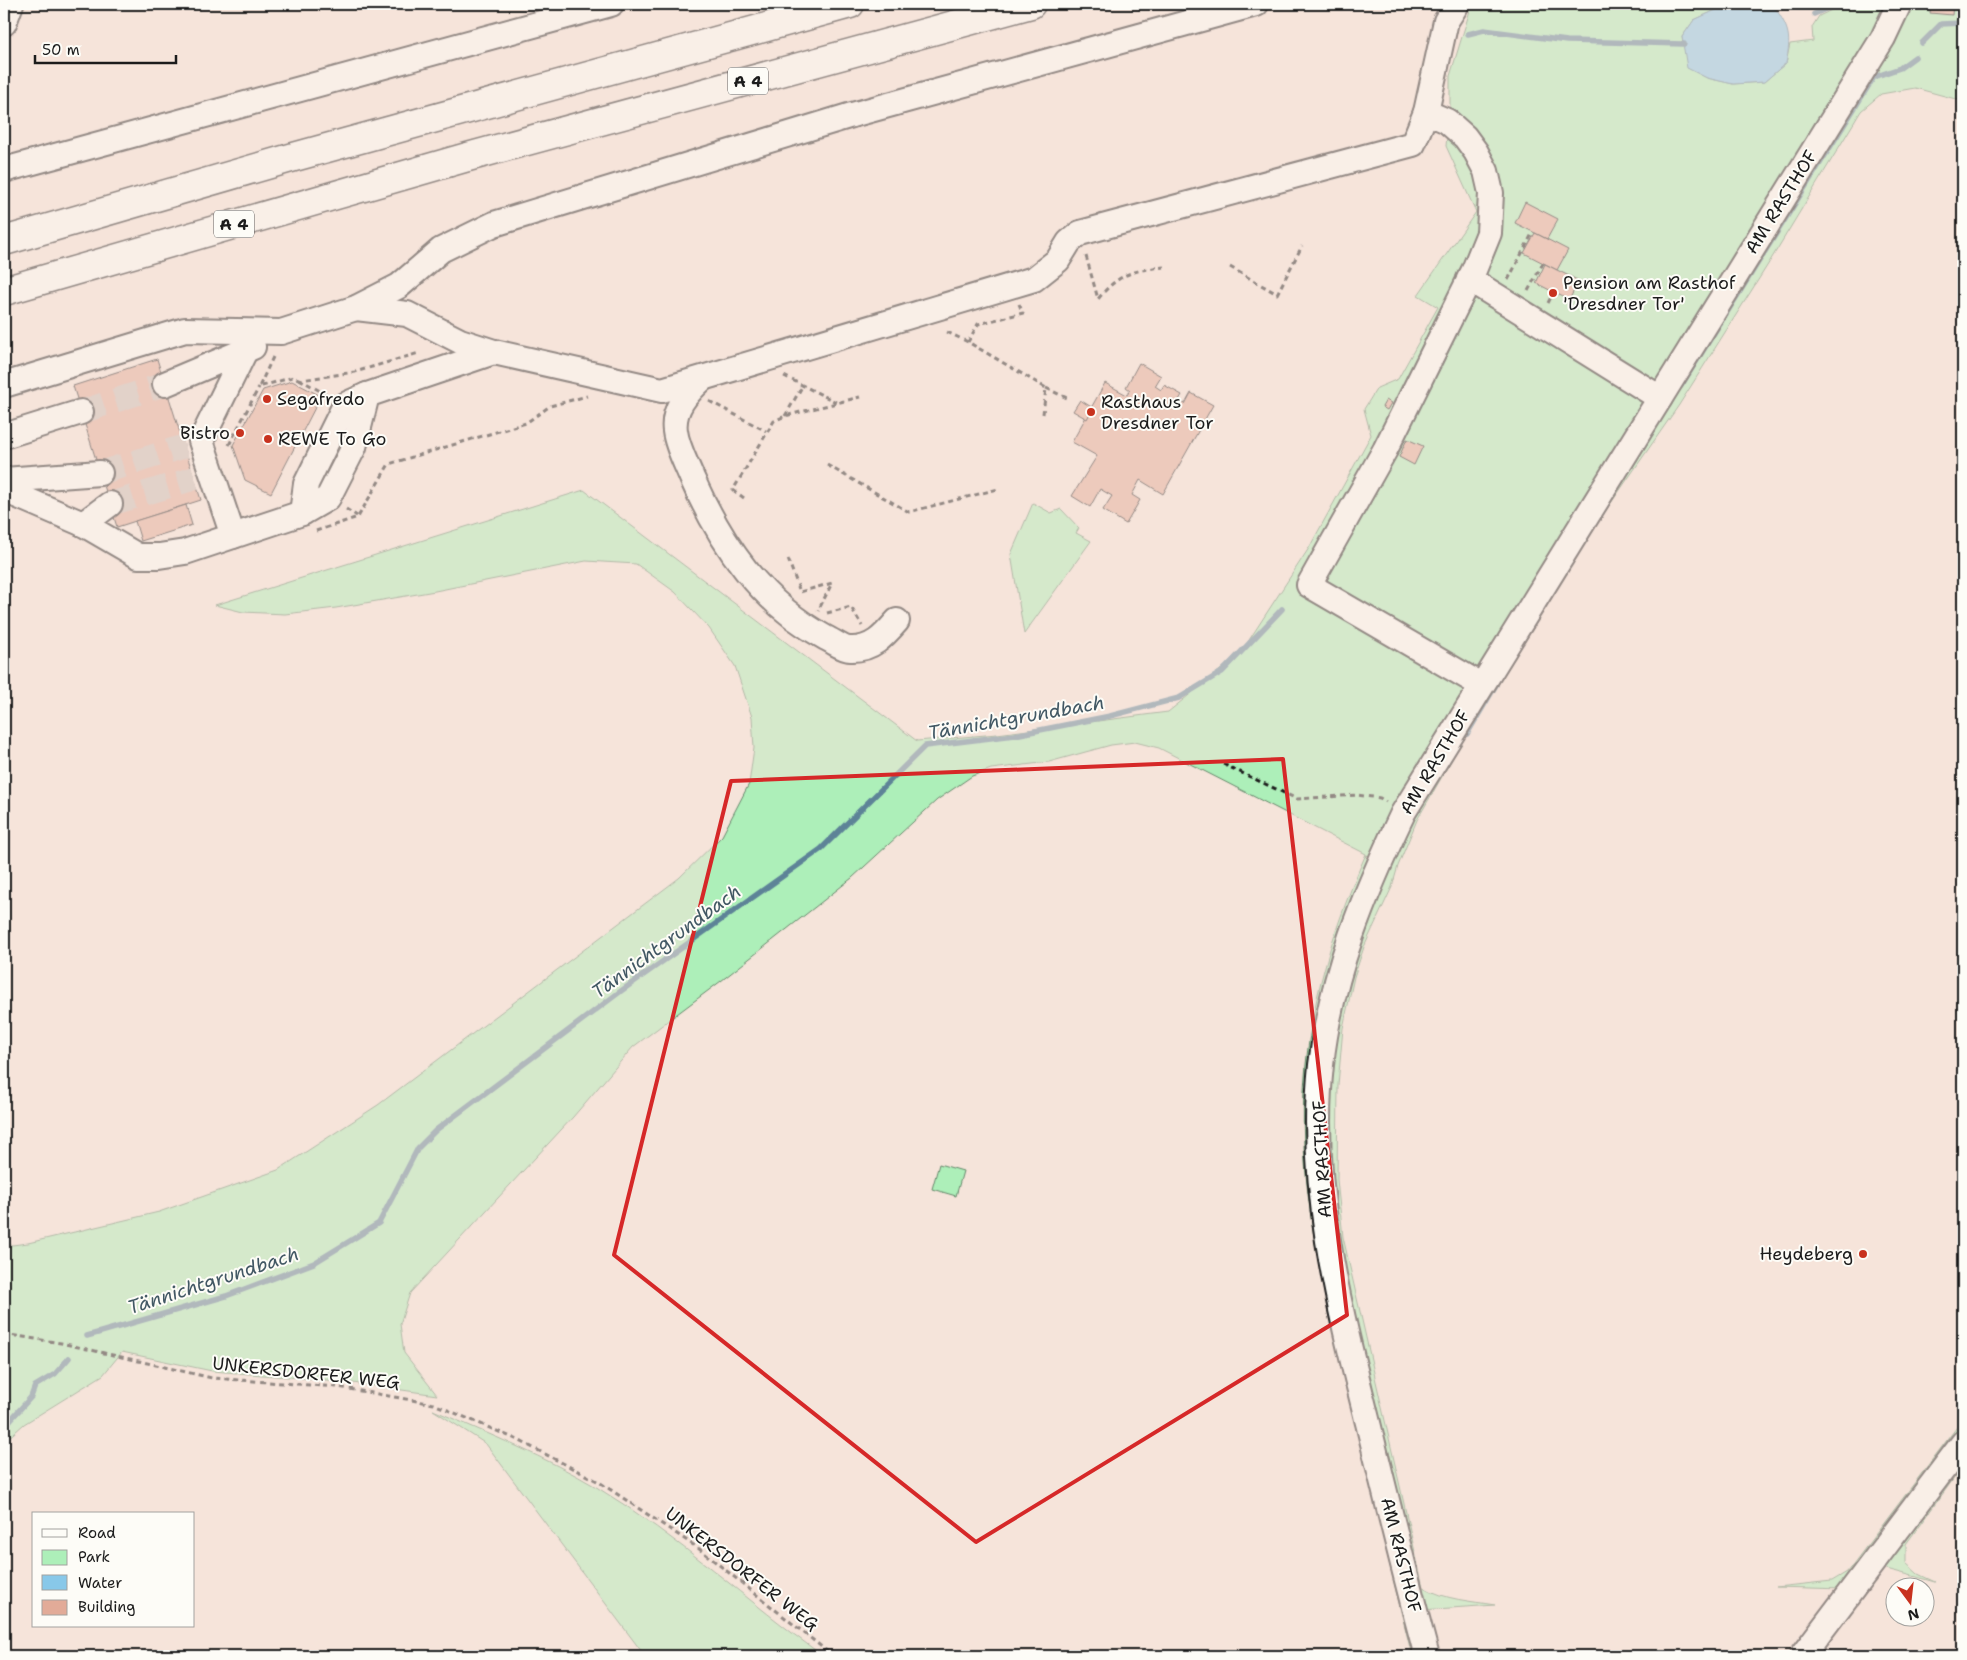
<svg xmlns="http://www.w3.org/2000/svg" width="1967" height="1660" font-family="'Shantell Sans',sans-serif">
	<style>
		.green { fill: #adefb9; stroke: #64866a }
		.water { fill: #88c8e9; stroke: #5d8397 }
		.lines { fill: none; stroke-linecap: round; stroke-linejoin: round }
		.stream { stroke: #5d8397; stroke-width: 5.5 }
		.building { fill: #e2ab98; stroke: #1c1c1c }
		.minor-tunnel { stroke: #cabcb4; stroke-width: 24; stroke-dasharray: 24 12; stroke-linecap: butt }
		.minor-casing { stroke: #1c1c1c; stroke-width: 28 }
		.highway-casing { stroke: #1c1c1c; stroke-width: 31 }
		.path { stroke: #1c1c1c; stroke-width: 3; stroke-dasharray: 5 4; stroke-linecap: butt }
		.minor { stroke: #fdfcf7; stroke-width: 24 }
		.highway { stroke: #fdfcf7; stroke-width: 28 }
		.marked { fill: none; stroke: #d62828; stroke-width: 4; stroke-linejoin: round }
		.poi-dot { fill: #c8321e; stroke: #fdfcf7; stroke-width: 2 }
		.labels { text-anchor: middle; stroke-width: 4; stroke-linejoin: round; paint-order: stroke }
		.shield { fill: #fdfcf7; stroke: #605f5e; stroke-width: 1 }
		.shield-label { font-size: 16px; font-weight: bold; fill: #1c1c1c }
		.street-label { font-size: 18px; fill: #1c1c1c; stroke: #fdfcf7 }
		.poi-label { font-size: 18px; fill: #1c1c1c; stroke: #fdfcf7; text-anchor: start }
		.water-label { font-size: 19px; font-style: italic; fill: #425864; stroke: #fdfcf7 }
	</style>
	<rect width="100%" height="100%" fill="#f5e4da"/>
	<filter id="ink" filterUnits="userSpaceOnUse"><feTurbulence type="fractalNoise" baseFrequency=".02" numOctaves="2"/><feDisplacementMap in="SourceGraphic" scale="10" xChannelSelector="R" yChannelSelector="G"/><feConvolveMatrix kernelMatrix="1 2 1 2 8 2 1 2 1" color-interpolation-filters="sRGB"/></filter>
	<g filter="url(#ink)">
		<!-- green -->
		<g class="green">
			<path d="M1472,4H1729L1694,20L1682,37L1688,68L1707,78L1733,84L1764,82L1786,63L1790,44L1813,41L1812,27L1819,16L1844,4H1963V101L1915,88L1881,94L1861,111L1767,266L1679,405L1604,513L1455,754L1417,820L1398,866L1392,887L1364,947L1354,977L1343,1028L1338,1085L1337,1180L1343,1237L1423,1587C1445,1600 1471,1601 1495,1605L1421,1610C1403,1536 1385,1463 1367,1389C1356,1340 1343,1291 1335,1242C1320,1158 1323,1059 1343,977C1353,937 1369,898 1385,860L1366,855L1370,866C1320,972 1304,1092 1316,1208C1318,1235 1325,1261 1331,1288C1340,1330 1349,1373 1359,1415C1379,1495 1398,1576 1417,1656H1412C1391,1572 1371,1487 1350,1403C1324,1293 1294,1178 1306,1064C1314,990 1336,922 1366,854L1159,748L1135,742L1111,745L1049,762L991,769L972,776L937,800L852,878L721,981L633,1047L573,1117L410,1293L400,1324L404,1353L437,1395L339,1381L212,1371L122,1352L103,1375L24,1424L4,1442V1246L28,1243L159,1212L278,1170L378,1105L679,878L722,836L749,784L754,748L752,717L735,666L709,628L675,592L636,564L586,561L435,591L336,608L285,614L243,612L215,605L584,490L917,741L997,734L1168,712L1240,654L1309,548L1371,435L1364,409L1377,388L1398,379L1438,307L1418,295L1476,212L1446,146L1450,107V76Z"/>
			<polygon points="1033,503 1051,513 1061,509 1079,528 1076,533 1091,541 1024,634 1011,554"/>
			<polygon points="939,1164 963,1171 956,1196 932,1189"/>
			<path d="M433,1410C489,1434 546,1457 598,1488C679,1537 747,1601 823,1656H645L486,1444Z"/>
			<polygon points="1963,1419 1963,1426 1843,1589 1776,1587 1832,1581 1847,1572"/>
			<polygon points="1963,1456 1963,1466 1906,1544 1906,1563 1918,1574 1935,1582 1879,1567"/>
		</g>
		<!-- water -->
		<path class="water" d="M1729,4H1752L1775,8C1790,29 1791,38 1786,63L1764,82L1733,84L1707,78L1687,68L1682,37L1694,20Z"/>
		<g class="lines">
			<!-- stream -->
			<g class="stream">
				<polyline points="1814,14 1837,4"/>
				<polyline points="1468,34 1484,30 1567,41 1684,44"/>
				<polyline points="1922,43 1941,24 1963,23"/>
				<polyline points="1959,71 1963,69"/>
				<polyline points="1681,386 1874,77 1900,68 1915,57"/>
				<polyline points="1467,734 1496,685"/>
				<polyline points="87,1336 226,1296 314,1263 379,1223 418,1148 436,1130 621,991 821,849 925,746 1015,735 1110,716 1179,698 1222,672 1282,609"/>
				<polyline points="4,1427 31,1397 35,1386 55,1374 69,1358"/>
			</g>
		</g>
		<!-- building -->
		<g class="building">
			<polygon points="1931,4 1953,4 1952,15 1930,13"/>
			<polygon points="1525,202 1558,219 1547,239 1515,223"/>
			<polygon points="1535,233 1568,250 1557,270 1524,253"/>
			<polygon points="1545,264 1579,281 1569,300 1536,283"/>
			<polygon points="157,359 201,500 117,527 73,386"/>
			<polygon points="1139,363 1161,376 1155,386 1161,390 1164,385 1182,395 1179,400 1185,404 1191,393 1213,405 1163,494 1140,480 1132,495 1140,500 1126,524 1103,510 1112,496 1100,489 1090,507 1072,496 1097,456 1072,442 1105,383 1127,395 1130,390 1126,387"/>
			<polygon points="292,381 321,396 271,493 245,480 233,445 263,390"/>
			<polygon points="1080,400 1093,408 1087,419 1073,411"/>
			<polygon points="1386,400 1391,403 1387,410 1382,407"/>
			<polygon points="1407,439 1423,446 1414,465 1399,457"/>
			<polygon points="186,505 192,525 141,541 135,521"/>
		</g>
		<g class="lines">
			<!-- minor-tunnel -->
			<g class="minor-tunnel">
				<polyline points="81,412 165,384"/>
				<polyline points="100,473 185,446"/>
				<polyline points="110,504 195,478"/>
			</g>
			<!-- minor casing -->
			<g class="minor-casing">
				<g id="minor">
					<polyline points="4,23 11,4"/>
					<polyline points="1426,112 1447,121 1465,137 1476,152 1486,171 1491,193 1489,233 1474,270 1385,450 1309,585 1481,685"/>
					<polyline points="4,170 611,4"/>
					<polyline points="1469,279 1660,398"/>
					<polyline points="356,308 407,314 460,341 494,352 662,390 1034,279 1058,260 1069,242 1080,233 1413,144 1426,112 1446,21 1457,4"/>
					<path d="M702,379C687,393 672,409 675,431C677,447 686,463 692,478C721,544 761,603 826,638C833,641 843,649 850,649C872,650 884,636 897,621"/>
					<polyline points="165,384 253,347"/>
					<polyline points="4,385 185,330 281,332 356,308 399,286 441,250 494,224 852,115 1256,4"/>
					<polyline points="4,436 81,412"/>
					<polyline points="4,480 100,473"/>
					<polyline points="4,490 83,524 138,556 159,556 185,552 302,513 328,498 354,447 367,395 494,352"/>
					<polyline points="302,513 306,484 345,405 367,395"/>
					<polyline points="83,524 110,504"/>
					<polyline points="233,536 201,441 245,351"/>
					<path d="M1427,1656C1406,1579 1387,1501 1368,1423C1339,1306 1308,1186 1321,1065C1331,974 1364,895 1403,813L1883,38L1899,4"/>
					<polyline points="1802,1656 1963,1443"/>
				</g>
			</g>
			<!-- highway casing -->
			<g class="highway-casing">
				<g id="highway">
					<polyline points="4,241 294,157 850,4"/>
					<polyline points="4,291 464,158 1031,4"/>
				</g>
			</g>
			<!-- path -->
			<g class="path">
				<path d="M1086,256L1098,299C1118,274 1133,270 1164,267"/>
				<polyline points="1230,267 1277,294 1302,246"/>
				<polyline points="1508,280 1533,232"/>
				<polyline points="1528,291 1543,263"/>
				<polyline points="1548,303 1553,293"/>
				<polyline points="947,332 968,342 1046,388 1043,414"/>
				<polyline points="968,342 978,324 1023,313 1019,304"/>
				<polyline points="273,357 259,387 293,377 301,380"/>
				<polyline points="784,376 836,402"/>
				<polyline points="1046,388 1069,399"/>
				<polyline points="327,395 301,380 355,372 419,353"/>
				<polyline points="709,401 766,431"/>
				<polyline points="785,416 803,385"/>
				<polyline points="229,445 259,387"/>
				<polyline points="827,465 909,512 998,489"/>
				<polyline points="744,498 733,490 774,421 785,416 860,397"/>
				<polyline points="346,509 357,516"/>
				<polyline points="316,531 358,517 389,464 526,423 550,406 587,396"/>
				<polyline points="788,559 800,592 832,583 818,611"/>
				<polyline points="827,613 851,607 862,626"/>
				<polyline points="1223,764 1297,799 1357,795 1380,798 1386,802"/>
				<polyline points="4,1334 61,1343 212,1378 338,1387 434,1404 518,1440 599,1482 698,1548 833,1656"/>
			</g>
			<!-- minor -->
			<use href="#minor" class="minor"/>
			<!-- highway -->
			<use href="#highway" class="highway"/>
		</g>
	</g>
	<!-- marked area -->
	<path d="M0 0H1967V1660H0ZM1283,759L1347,1315L976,1542L614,1255L731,781Z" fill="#f5e4da" fill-opacity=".55" fill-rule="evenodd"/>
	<path class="marked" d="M1283,759L1347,1315L976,1542L614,1255L731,781Z"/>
	<!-- markers -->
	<g class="poi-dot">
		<circle cx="1553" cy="293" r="5"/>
		<circle cx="267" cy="399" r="5"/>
		<circle cx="1091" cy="412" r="5"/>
		<circle cx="240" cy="433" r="5"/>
		<circle cx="268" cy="439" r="5"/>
		<circle cx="1863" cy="1254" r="5"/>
	</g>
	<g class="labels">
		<!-- shield labels -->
		<g class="shield">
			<rect x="728" y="67.5" width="40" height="27" rx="4"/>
			<rect x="214" y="210.5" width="40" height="27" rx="4"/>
		</g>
		<g class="shield-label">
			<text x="748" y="87">A 4</text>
			<text x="234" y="230">A 4</text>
		</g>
		<!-- street labels -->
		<g class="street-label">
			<text transform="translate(1781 202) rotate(-58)" y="6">AM RASTHOF</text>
			<text transform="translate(1435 762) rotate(-59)" y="6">AM RASTHOF</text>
			<text transform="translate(1322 1159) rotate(-93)" y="6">AM RASTHOF</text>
			<text transform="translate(306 1373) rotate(6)" y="6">UNKERSDORFER WEG</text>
			<text transform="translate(1401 1555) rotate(76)" y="6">AM RASTHOF</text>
			<text transform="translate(742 1569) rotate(38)" y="6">UNKERSDORFER WEG</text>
		</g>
		<!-- poi labels -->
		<g class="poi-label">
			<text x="1563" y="289">Pension am Rasthof<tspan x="1563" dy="21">'Dresdner Tor'</tspan></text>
			<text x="277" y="405">Segafredo</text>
			<text x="1101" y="408">Rasthaus<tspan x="1101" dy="21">Dresdner Tor</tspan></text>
			<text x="230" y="439" text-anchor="end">Bistro</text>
			<text x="278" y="445">REWE To Go</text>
			<text x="1853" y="1260" text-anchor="end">Heydeberg</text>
		</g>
		<!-- water labels -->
		<g class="water-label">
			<text transform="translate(1016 717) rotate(-10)" y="7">Tännichtgrundbach</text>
			<text transform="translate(666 941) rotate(-36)" y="7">Tännichtgrundbach</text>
			<text transform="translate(213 1280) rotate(-18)" y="7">Tännichtgrundbach</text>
		</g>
	</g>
	<!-- margin -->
	<rect width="1967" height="1660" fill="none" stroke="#fdfcf7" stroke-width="20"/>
	<rect x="10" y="10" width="1947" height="1640" fill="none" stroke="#1c1c1c" stroke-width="2" filter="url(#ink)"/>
	<!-- legend -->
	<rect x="32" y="1512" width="162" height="115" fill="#fdfcf7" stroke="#a3a29f"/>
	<rect x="42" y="1529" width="25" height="8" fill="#fdfcf7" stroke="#a3a29f"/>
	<text x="78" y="1538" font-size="15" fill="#1c1c1c">Road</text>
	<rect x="42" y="1550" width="25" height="15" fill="#adefb9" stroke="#a3a29f"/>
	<text x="78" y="1562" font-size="15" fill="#1c1c1c">Park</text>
	<rect x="42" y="1575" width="25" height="15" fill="#88c8e9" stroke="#a3a29f"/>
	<text x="78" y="1588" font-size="15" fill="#1c1c1c">Water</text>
	<rect x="42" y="1600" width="25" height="15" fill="#e2ab98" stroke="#a3a29f"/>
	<text x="78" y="1612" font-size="15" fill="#1c1c1c">Building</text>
	<!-- north arrow -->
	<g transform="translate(1910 1602) rotate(165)"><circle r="24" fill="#fdfcf7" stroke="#a3a29f"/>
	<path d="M0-4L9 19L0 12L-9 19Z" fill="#c8321e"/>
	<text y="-8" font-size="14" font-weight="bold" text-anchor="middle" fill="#1c1c1c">N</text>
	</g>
	<!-- scale -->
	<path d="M35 55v8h141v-8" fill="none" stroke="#1c1c1c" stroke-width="2.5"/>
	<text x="42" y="55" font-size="15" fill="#1c1c1c" stroke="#fdfcf7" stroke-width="4" paint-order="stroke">50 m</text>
</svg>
